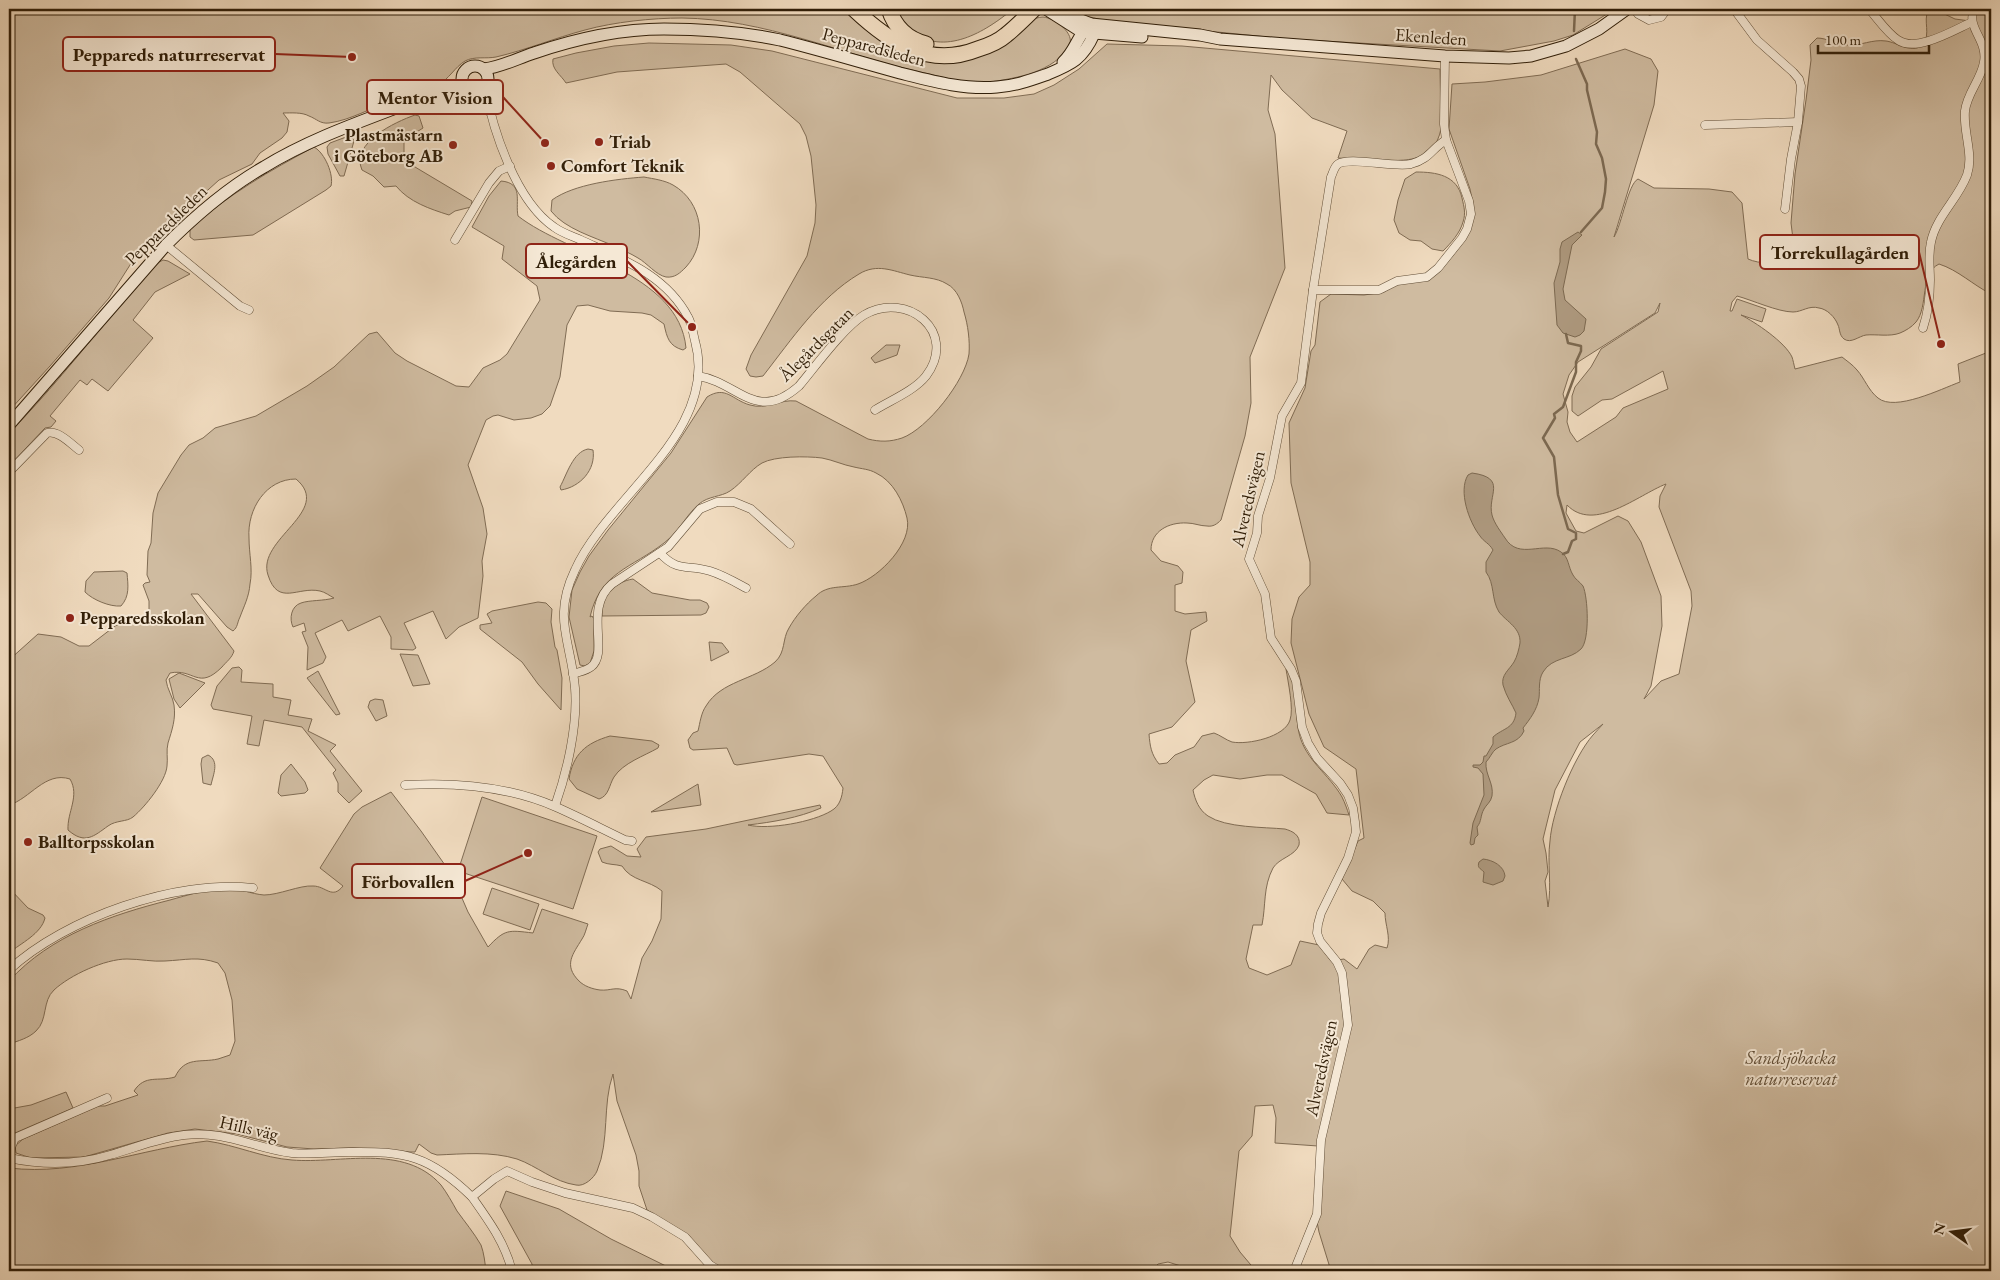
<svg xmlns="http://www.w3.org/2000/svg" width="2000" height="1280" font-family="'EB Garamond',serif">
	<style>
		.green { fill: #cfbba0; stroke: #806c54; fill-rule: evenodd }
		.water { fill: #af9b81; stroke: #7c6951 }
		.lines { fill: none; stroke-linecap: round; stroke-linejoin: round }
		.stream { stroke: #7c6951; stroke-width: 2.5 }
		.street-casing { stroke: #604d36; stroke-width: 9 }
		.secondary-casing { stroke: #301e08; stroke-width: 13 }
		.highway-casing { stroke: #301e08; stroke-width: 17 }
		.street { stroke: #f5e8d5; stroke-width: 8 }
		.secondary { stroke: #f5e8d5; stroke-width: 11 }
		.highway { stroke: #f0dbbf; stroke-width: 15 }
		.poi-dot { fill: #8f2418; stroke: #f5e8d5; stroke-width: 2 }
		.labels { text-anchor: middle; stroke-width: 4; stroke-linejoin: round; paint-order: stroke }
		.street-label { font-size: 18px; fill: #301e08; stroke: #f5e8d5 }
		.poi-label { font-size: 18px; font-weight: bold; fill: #301e08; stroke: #f5e8d5; text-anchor: start }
		.park-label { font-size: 18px; font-style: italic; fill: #604d36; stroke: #f5e8d5 }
		.leader { fill: none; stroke: #8f2418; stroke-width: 2 }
		.callout-dot { fill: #8f2418; stroke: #f5e8d5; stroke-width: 2 }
		.callout { fill: #f5e8d5; stroke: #8f2418; stroke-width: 2 }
		.callout-label { font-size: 19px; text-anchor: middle; font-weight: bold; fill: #301e08 }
	</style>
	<rect width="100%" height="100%" fill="#f0dbbf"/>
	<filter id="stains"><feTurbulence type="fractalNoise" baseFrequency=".004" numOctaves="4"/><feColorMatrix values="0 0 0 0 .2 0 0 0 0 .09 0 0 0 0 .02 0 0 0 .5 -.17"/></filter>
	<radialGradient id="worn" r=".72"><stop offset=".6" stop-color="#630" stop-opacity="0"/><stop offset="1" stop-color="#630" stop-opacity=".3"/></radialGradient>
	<!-- green -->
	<g class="green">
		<path d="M9,9H847L947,61L1030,20C1034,19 1039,17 1043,17C1055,18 1076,34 1069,46C1054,72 1017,78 990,82C967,85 943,77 920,72C841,54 764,19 682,18C652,18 614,22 585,30C555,38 526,50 496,57C486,59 474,56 465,61C455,67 449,79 438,85C424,92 407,95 392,100C371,108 351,120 329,123C320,124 317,119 309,116C302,112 291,113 283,113L289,121L287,132L282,138L260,153L252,164L219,180L137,254L109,298L50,366L9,411Z"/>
		<path d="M894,9H1013C985,32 945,57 910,31C903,26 899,16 894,9Z"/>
		<polygon points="1070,9 1615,9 1573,35 1554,41 1500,51 1288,39 1106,21 1082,15"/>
		<path d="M1934,9L1955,19L1970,21L1981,9H1991V294C1973,285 1958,270 1939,264C1919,274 1929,306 1916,322C1912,327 1905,331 1900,333C1890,337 1876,334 1866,335C1859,336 1851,344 1844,339C1839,335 1840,329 1838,325C1835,317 1827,309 1819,308C1809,305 1802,312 1793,312C1778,312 1752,300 1737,296L1732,302L1730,311H1732L1737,299L1766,309L1762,322L1741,315C1755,322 1785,342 1792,357C1793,360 1794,365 1795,369L1842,357C1847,361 1853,365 1857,370C1865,379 1868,390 1878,398C1895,412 1941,389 1960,382L1958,364L1991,351V1271H1331L1319,1232L1315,1212L1318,1146L1275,1143L1276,1118L1273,1105L1255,1106L1252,1136L1239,1151L1230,1236L1240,1252L1256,1271H1197L1168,1262L1158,1264L1151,1271H724L711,1261L682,1232L647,1210L639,1186V1171L636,1155L617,1101L613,1074C602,1105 610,1140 597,1171C594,1178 584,1187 576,1185C554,1182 537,1166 517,1159C491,1151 463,1154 437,1155L431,1153L419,1144L415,1152H411L353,1148L314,1149L287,1147L237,1134L195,1129L168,1133L84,1157L31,1158L16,1153L15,1146L23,1139L98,1106H105L138,1095L134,1091C145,1074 158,1082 175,1077C185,1056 200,1063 218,1059C222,1058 226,1056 230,1055L235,1041L232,1000L225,973L218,963C198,956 186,960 165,961C153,962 140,959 127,959C105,959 70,975 54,990C42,1001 48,1020 36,1031C29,1038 18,1041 9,1044V981C51,935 111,915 170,900C188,895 208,889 226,888C239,888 251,894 264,895C279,895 300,885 313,886C326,886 332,900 343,886L320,868L354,814L362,807L391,792L421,831L452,875L468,912L488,947C505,929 508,930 533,933L542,909L588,924C586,929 585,935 582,939C573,954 563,965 579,981C584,986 592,989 600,990C611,991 615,986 627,991L631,999L642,958L652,941L661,919L662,891C649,880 631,881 622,866C615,864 609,865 602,862L598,852L600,849L611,846L627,856L641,857L637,849L646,837L706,829L820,805L821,808C798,818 773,822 748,825C769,830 813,822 831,811C840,806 842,797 843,788L823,756L809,754L737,765L734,764L727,748L693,750L690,748L688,740L693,733L698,731C700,723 701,713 706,706C721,681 754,680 775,662C786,652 782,639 789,628C795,617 806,604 816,596C828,584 843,589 858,584C879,577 913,543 907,518C903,501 893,481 876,473C869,469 862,469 854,467C843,465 833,460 822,458C806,456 775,456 762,463C750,470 742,483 730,491C721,497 708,496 699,504C686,515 679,532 664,543C632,568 600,572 590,617L592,616L594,619V651L590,663L585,666L580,665L569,617L572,590L580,572L589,556L608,530L671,453L707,397C726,385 732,400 750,405C766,410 780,399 796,401L868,439C880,442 890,442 902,438C927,429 965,381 969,354C970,341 968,325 964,312C962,302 957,289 947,284C936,277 923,278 910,275C893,271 877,263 859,274C819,298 792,339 763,376L756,377L750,376L746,369L751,355L807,256L815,223L816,205L811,156L806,136L800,124L740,72L726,64L617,72L566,83C561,75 551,69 553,59L576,53L614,46L649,43L731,45L772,51L957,98H1004L1034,94L1054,85L1079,69L1107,44L1182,46L1440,69L1441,129C1434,163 1406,161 1378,160C1364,159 1351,159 1338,158L1347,131L1312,118L1282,90L1271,75L1268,110L1275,134L1285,268L1250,357L1251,403L1245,436L1221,520C1217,524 1213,527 1207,526C1200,526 1194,523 1187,523C1169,522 1151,531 1151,550L1161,561L1178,566L1183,572L1182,583L1175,585V611L1185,614L1206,612L1207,621L1191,630L1186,661L1195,702L1172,727L1149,734C1150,746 1151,754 1159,764L1167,763L1175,755L1194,747L1202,736L1214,733C1220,735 1226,740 1232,742C1248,745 1285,737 1290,720C1294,709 1288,682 1286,669C1298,681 1295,717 1299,733C1305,760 1329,774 1342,797C1345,803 1347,809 1349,815L1327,813L1316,794L1282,775H1267L1240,779L1213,775L1204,780L1193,790C1195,800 1199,810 1208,816C1226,828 1264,827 1285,829C1292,831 1301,835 1299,845C1295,856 1279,858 1273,868C1263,887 1266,905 1262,925H1253L1246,959L1249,968L1267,975L1291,965L1300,941L1319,945L1331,961L1344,959L1357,969L1369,949L1375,945L1387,948C1391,937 1385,925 1385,913L1373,901L1352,891L1342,879L1358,841L1364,838L1356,769L1324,747L1309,714L1291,643L1292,619L1299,597L1310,585V562L1291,483L1289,423L1305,388L1311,351L1315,345L1320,302L1331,294L1364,295L1384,292L1400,282L1426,280L1467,233L1473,203L1470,189L1449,129L1452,84L1485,82L1541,75L1625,49L1651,59L1658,71L1654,105L1614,237C1622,224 1628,184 1638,179L1654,188L1709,189L1732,192L1742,203L1748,259C1759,264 1779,265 1789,258V246L1793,239L1791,223L1795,174L1806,100L1811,60L1810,45L1817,38C1828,38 1836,45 1847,45C1861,46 1872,39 1886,41C1896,42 1915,55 1923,44C1931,34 1923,21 1928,11ZM1660,303L1658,312L1601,349L1591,367L1575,387L1572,396V411L1578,416L1602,400L1612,399L1663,371L1668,389L1623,408L1616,417L1577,442L1570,432L1567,422L1568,412L1563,394L1569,375L1578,362L1655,313ZM1666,484L1660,496L1659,507L1691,591L1692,606L1679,674L1661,681L1644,699L1651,686L1662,626L1661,596L1641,542L1628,521L1618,516L1584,533L1576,531L1566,513L1567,505C1594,533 1638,495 1666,484ZM1603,724C1600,728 1596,731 1593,735C1573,758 1552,812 1550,841C1547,863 1552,885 1548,907L1545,881L1548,872L1546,853L1543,839L1555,790L1580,742Z"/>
		<path d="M415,115L419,116L423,128L404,140V162L410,164L472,201L471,207L455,211L449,215C430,209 409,202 396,186L384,187L373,176L362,170C350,143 395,122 415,115Z"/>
		<polygon points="346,137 352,137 354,141 344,176 340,176 328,154 327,147 330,143"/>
		<path d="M314,147C325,153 334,175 331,186L326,190L253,235L194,240L190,237V229C227,195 271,170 314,147Z"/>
		<path d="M1416,172C1436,172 1457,175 1462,198C1464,207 1466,213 1463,222C1460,233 1451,243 1443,251L1432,249L1421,241L1410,240L1399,233L1394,220L1398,200L1405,179Z"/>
		<path d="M644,177C654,179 664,180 673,185C703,202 708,243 686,267C680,273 675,278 666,277C656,275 647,263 638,258C630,253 622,250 614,246C594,237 565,229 551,211L552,200C574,184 617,179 644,177Z"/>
		<path d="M501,181C524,183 515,201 518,216C568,255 679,273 686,348L683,350C669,346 667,338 664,324L651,315L642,313L610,311L588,305L577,306L567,325L560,377L550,406L542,414L531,418L514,420L498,415L493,416L486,420L468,465L483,508L487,534L482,561L483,576L478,618L459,627L446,639L433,611L404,623L416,648L413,650L391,649V637L380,616L348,631L342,620L315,633L326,657L323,663L307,670L308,647L302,632L306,631L304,623L293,627C289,619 291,606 301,603C309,600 324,601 334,598C330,596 325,592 320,591C298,586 278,607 268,575C256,539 334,511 296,479C266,479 247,509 249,538C249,554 253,569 250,584C249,597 244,606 240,617C237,623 238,627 233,631L227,627L198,594H191L234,651C232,658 226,662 222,667C198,691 194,668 170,673L166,680C167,689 173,697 174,705C176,719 172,730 168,743C166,751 168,758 167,766C166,781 145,807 133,817C127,822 116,820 108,826C94,836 85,845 68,830C67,812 80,796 70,779C45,771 30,799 9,805V660L38,634L61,637L79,646H89L115,626L125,622H149V601L143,585L145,583L150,582L147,575L148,551L151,543L153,513L158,493L181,455L189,445L203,438L215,428L256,416L307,386L334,367L369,334L377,332L395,353L407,361L456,386L469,387L483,368L500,360L507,354L540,300L537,286L502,259L504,246L472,227L489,196Z"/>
		<path d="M163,260L168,261L190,274L155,292L133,320L153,338L108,391L92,379L87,385L80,380L50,416L56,421L51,427L45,428L9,466V433C46,396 79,354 113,314C127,297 145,269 163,260Z"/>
		<polygon points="886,345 900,345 897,355 875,363 871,358"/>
		<path d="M588,449L593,450C596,470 580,487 561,490L560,487C567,474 573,452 588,449Z"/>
		<path d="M123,571L127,573C128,585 130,596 121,606C110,607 93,600 85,592L86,581L94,572Z"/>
		<path d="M633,579L652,593L690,600H700L707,603L709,607L706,613L701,615L602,616C600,597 614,582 633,579Z"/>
		<polygon points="538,602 546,603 552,609 551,622 555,647 557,650 562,678 561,710 538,684 522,662 480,629 480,625 492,623 487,614 492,611"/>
		<polygon points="709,642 722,643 729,652 711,661"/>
		<polygon points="400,654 418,655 430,684 413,686"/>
		<polygon points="239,667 242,670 241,682 273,684 273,697 291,700 288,715 312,719 308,731 336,745 330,751 362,791 349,803 338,792 338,783 333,773 336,770 302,727 264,720 259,746 247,744 252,716 213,709 211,705 217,686 232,668"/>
		<polygon points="318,671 340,714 336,715 307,678"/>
		<polygon points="179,673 205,683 180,708 174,699 169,679"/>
		<polygon points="375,699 383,700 387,716 376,721 368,707 370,701"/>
		<path d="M610,736L652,741L659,745L658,748C644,756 623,763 614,777C609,785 609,796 599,799L577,789L569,779C573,754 586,743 610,736Z"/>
		<path d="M208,755C220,761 213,775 211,785L203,783L201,764L202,758Z"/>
		<polygon points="291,764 305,782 308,790 305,793 281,796 278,793 281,775"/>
		<polygon points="698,784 701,805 651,812"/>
		<polygon points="482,797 597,836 573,909 458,871"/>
		<path d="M9,888L28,908L43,915L45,918C41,934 21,943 9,953Z"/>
		<polygon points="492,888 539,904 530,930 483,914"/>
		<polygon points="66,1092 73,1108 15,1133 9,1141 9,1109 31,1105"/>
		<path d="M207,1141C236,1145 263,1158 292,1160C340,1164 404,1143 441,1185C447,1193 452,1202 457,1211C465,1222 474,1233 481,1245C484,1253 485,1263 486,1271H9V1168C77,1176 140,1149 207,1141Z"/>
		<polygon points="506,1191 559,1209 611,1239 676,1271 533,1271 532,1264 500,1206"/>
	</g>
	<!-- water -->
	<g class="water">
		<polygon points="1578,232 1582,235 1572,245 1563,289 1565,300 1586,319 1584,331 1580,335 1575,337 1563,333 1557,325 1554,283 1560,262 1560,249 1562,242"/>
		<path d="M1472,473C1508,478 1487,495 1492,515C1494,523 1501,532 1505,538C1519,561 1544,540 1561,552C1569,557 1568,567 1573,575C1575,579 1580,582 1583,586C1588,597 1590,640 1581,649C1570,660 1552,657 1543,672C1538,680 1540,690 1539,698C1537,710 1530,719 1523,728L1524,731C1518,744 1506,742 1496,749C1492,752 1490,758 1486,762C1485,775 1494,783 1492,796C1491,802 1486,805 1484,809C1480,816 1482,821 1477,827L1478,835L1475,838L1474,844L1471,845L1470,843L1473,823L1484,795L1483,774L1478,768L1473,767V765H1480L1483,762L1484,756H1486L1493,744V737C1503,728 1514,729 1516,713C1512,704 1506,696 1503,685C1501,675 1509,670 1514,662C1517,657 1519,649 1520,643C1521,628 1507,622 1499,612C1491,599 1495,584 1486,572V562L1493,550C1489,543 1484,542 1480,536C1469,522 1458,491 1468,475Z"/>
		<path d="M1483,859C1493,860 1504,866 1505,876L1503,881L1493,885L1483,882L1484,872C1480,868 1477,868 1479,862Z"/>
	</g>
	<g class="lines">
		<!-- stream -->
		<g class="stream">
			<polyline points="1574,31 1575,9"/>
			<polyline points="1576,59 1587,84 1587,90 1597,132 1596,144 1602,158 1606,179 1605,192 1602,208 1581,232"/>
			<polyline points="1563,554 1568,552 1572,541 1576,539 1576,533 1568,529 1558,495 1554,457 1543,438 1555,418 1554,414 1563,407 1576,372 1576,362 1581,351 1581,346 1568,343 1566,334"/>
		</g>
		<!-- street casing -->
		<g class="street-casing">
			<g id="street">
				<polyline points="1634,9 1638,14 1649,20 1661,17 1667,9"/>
				<polyline points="1734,9 1757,40 1793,72 1799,79 1801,86 1798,122 1791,159 1785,209"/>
				<path d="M1869,9C1878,19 1887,33 1898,40C1916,53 1954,30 1972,22"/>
				<path d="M485,87C493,131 516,201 554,227C562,233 572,236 581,240C622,259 666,275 688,317C692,324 693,333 695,341C720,432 608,496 575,570C552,618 571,641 575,688C578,725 567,772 555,806"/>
				<polyline points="474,92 488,111"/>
				<polyline points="1705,125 1798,122"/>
				<polyline points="455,240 489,183 499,171 510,166"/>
				<polyline points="166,245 240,306 249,310"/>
				<polyline points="1313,290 1379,290 1397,281 1427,277 1438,268 1462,238 1467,229 1471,214 1469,201 1446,140 1444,124 1445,56"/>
				<path d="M1923,328C1928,313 1930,295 1930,280C1930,267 1928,255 1931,242C1936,217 1958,199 1967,175C1974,155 1963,132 1965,111C1967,93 1981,80 1984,62C1988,40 1966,28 1974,9"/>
				<path d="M698,376C738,382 756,424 799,386C815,367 844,327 864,315C907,290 959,332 926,376C914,391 891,400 875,410"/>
				<path d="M9,472L47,433C58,430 70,443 79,450"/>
				<path d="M660,553C678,573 688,564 710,571C723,575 735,582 746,588"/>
				<path d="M573,674C578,672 586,671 591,667C610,653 583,608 612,584L668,547L700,509L717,502H734L751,509L790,544"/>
				<path d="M405,785C455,782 510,787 556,807C579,817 602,829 625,840L632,841"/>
				<path d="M9,970C65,918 177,879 253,888"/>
				<polyline points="9,1152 15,1138 107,1098"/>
				<path d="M9,1158C42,1165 77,1165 110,1155C135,1148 158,1138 184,1135C225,1130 253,1148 292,1153C311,1155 330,1152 349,1152C406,1151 430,1156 472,1197L494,1179L507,1171L532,1182L565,1193L633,1208L652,1217L685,1237L710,1265L720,1271"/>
				<path d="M472,1197C489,1221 505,1243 512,1271"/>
				<path d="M1294,1271L1317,1214L1321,1140L1348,1025L1342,973L1337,962L1320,941L1317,933L1318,924L1321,913L1348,858L1356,832L1355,822L1353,808L1348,795L1340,783L1317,758L1308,743L1302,727L1296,681L1291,669L1271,638L1265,594L1249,559L1257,533L1258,516L1270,478L1282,416L1301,383L1313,290L1331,177C1333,173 1334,167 1338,164C1349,156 1394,168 1411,164C1430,159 1432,148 1446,140"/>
			</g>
		</g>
		<!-- secondary casing -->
		<g class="secondary-casing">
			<g id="secondary">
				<polyline points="1046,9 1082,32 1142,37"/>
				<polyline points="1059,9 1073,17 1091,24 1200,35 1220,39 1445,56 1509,58 1531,56 1566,46 1599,29 1627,9"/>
				<path d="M1063,62C1076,50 1077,36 1088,27"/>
				<circle cx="475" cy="79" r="13"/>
				<path d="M484,69C502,67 518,58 534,53C575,39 620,29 664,29C703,29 742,32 780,40C820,50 860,62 900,73C932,81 964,90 997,87C1015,86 1031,80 1048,74C1072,64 1083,59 1094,34L1091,24"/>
				<path d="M9,425L166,245C196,215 227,188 264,167C321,132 388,113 449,87H465"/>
			</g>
		</g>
		<!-- highway casing -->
		<g class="highway-casing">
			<g id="highway">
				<path d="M854,9C889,42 928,69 978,49C988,46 998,42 1006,35C1016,27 1025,18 1034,9"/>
				<path d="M889,9C895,28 907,39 926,44"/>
			</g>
		</g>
		<!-- street -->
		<use href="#street" class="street"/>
		<!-- secondary -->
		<use href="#secondary" class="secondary"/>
		<!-- highway -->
		<use href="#highway" class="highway"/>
	</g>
	<!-- markers -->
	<g class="poi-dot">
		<circle cx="599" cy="142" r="5"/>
		<circle cx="453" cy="145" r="5"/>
		<circle cx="551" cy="166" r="5"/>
		<circle cx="70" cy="618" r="5"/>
		<circle cx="28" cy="842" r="5"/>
	</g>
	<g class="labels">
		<!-- street labels -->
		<g class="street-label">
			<text transform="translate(1431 37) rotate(4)" y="6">Ekenleden</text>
			<text transform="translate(874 47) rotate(15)" y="6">Pepparedsleden</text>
			<text transform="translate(166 225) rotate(-44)" y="6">Pepparedsleden</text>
			<text transform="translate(816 344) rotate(-45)" y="6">Ålegårdsgatan</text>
			<text transform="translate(1248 499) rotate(-77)" y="6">Alveredsvägen</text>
			<text transform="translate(1321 1068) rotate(-78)" y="6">Alveredsvägen</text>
			<text transform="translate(249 1128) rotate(13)" y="6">Hills väg</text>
		</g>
		<!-- poi labels -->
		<g class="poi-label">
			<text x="443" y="141" text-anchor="end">Plastmästarn<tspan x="443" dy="21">i Göteborg AB</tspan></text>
			<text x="609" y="148">Triab</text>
			<text x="561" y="172">Comfort Teknik</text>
			<text x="80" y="624">Pepparedsskolan</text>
			<text x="38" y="848">Balltorpsskolan</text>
		</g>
		<!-- park labels -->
		<g class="park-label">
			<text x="1791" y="1064">Sandsjöbacka<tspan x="1791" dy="21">naturreservat</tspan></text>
		</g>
	</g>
	<!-- callouts -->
	<path class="leader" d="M352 57L275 54M545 143L503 97M1941 344L1919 252M692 327L627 261M528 853L465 881"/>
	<g class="callout-dot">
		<circle cx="352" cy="57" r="5"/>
		<circle cx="545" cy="143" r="5"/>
		<circle cx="1941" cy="344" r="5"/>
		<circle cx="692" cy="327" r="5"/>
		<circle cx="528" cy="853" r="5"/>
	</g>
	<g class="callout">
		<rect x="63" y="37" width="212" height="34" rx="5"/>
		<rect x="367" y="80" width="136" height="34" rx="5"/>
		<rect x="1760" y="235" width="159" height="34" rx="5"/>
		<rect x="526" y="244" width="101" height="34" rx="5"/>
		<rect x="352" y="864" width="113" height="34" rx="5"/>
	</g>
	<g class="callout-label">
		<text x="169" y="61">Peppareds naturreservat</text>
		<text x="435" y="104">Mentor Vision</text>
		<text x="1840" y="259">Torrekullagården</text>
		<text x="576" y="268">Ålegården</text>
		<text x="408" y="888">Förbovallen</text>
	</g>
	<!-- margin -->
	<rect width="2000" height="1280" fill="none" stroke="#f0dbbf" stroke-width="30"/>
	<rect x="10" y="10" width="1980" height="1260" fill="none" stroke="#301e08" stroke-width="2.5"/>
	<rect x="15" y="15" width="1970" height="1250" fill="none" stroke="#301e08"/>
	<!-- north arrow -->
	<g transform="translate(1952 1232) rotate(284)" stroke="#f5e8d5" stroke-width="4" paint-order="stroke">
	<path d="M0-4L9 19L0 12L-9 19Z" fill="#301e08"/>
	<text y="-8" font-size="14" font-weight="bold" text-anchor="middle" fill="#301e08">N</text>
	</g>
	<!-- scale -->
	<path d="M1818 45v8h111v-8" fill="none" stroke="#301e08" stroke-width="2.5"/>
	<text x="1825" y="45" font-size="15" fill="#301e08" stroke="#f5e8d5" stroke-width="4" paint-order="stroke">100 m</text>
	<rect width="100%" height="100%" filter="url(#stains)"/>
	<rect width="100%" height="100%" fill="url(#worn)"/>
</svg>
